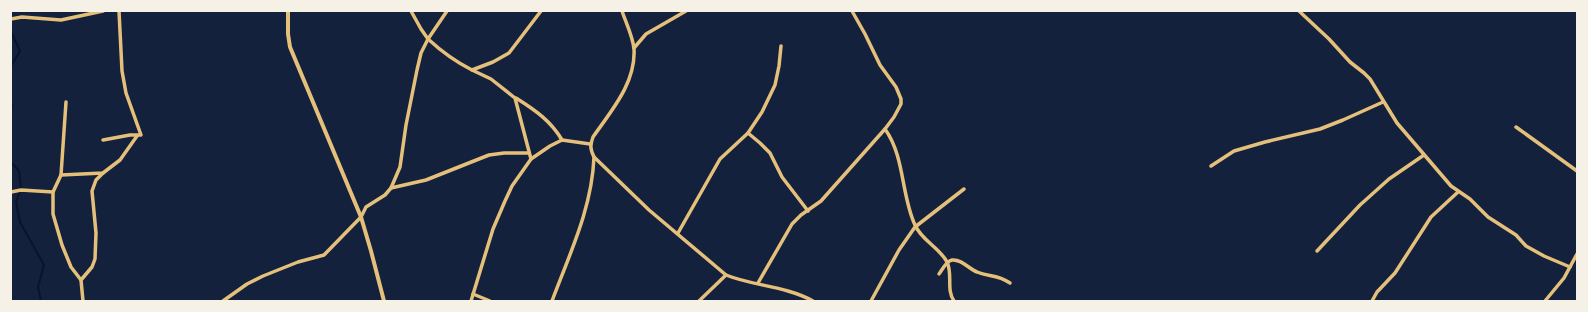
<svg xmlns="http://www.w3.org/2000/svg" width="1588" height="312" font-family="'DM Sans',sans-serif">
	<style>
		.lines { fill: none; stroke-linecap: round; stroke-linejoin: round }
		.stream { stroke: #0b132b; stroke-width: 2 }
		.minor { stroke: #e5c07b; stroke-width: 3.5 }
		.tertiary { stroke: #e5c07b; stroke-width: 4 }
	</style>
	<rect width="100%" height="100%" fill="#14213d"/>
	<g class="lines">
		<!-- stream -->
		<g class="stream">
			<polyline points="11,32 20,51 11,66"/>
			<polyline points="11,102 12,106 11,109"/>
			<polyline points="11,162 19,171 21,189 16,202 20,222 44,265 38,287 41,301"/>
		</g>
		<!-- minor -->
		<g class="minor">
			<path d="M447,11L428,39C441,51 456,62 472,70L493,62L509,53L541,11"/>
			<path d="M622,11C626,23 633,37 634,49C636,83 611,111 593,137C590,145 590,149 594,157L649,210L726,275C753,286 786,286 813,301"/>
			<polyline points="1299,11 1329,39 1350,62 1364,73 1370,79 1397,123 1451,186 1470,199 1488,217 1516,235 1526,246 1544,256 1570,267"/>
			<polyline points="11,19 22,17 61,20 103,11"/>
			<polyline points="634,48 646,34 686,11"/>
			<polyline points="472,70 491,79 515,98 531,159"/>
			<path d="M516,98C535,110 551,121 562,140"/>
			<polyline points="1516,127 1577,171"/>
			<path d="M885,129C905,157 901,195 915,225C921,240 940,248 947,262C953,274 946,290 954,301"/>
			<polyline points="748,133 760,143 770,153 782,177 808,211"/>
			<polyline points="103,140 130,135 141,135 126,93 122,71 119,11"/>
			<polyline points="1211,166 1234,151 1265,142 1320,129 1343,120 1383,102"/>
			<polyline points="61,175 66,102"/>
			<polyline points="391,188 426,180 489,155 504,153 529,153"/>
			<polyline points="11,192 21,190 53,192"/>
			<polyline points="678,233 720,159 748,133 762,112 775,85 779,66 781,46"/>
			<polyline points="1317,251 1360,205 1389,179 1424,155"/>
			<path d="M939,274C943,269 946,261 952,260C962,259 969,269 977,272C989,277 997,274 1010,283"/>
			<polyline points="81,280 92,267 95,259 96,233 92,191 96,180 103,173"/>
			<polyline points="758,283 792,224 801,215 821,201 885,129 894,117 901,104 901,99 896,87 880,65 865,34 852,11"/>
			<polyline points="473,294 490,301"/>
			<polyline points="83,301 81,280 71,267 62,245 53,214 53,192 61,175 103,173 120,160 137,136"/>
			<polyline points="223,301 247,284 263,276 298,262 324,255 361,217 366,207 385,195 391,188 400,167 406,125 417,70 421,53 428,39 421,29 411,11"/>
			<polyline points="471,301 493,229 505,201 512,186 531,159 550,146 562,140 590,144"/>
			<path d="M552,301C570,253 592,208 594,157"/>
			<polyline points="699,301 726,275"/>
			<polyline points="871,301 899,250 915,227 964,189"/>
			<polyline points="1372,301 1377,292 1395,273 1431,217 1458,192"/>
			<polyline points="1545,301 1564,278 1577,254"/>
		</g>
		<!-- tertiary -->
		<polyline class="tertiary" points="288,11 288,34 290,47 361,217 371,251 384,301"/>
	</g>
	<!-- border -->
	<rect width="1588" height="312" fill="none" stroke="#f6f1e7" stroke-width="24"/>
</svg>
